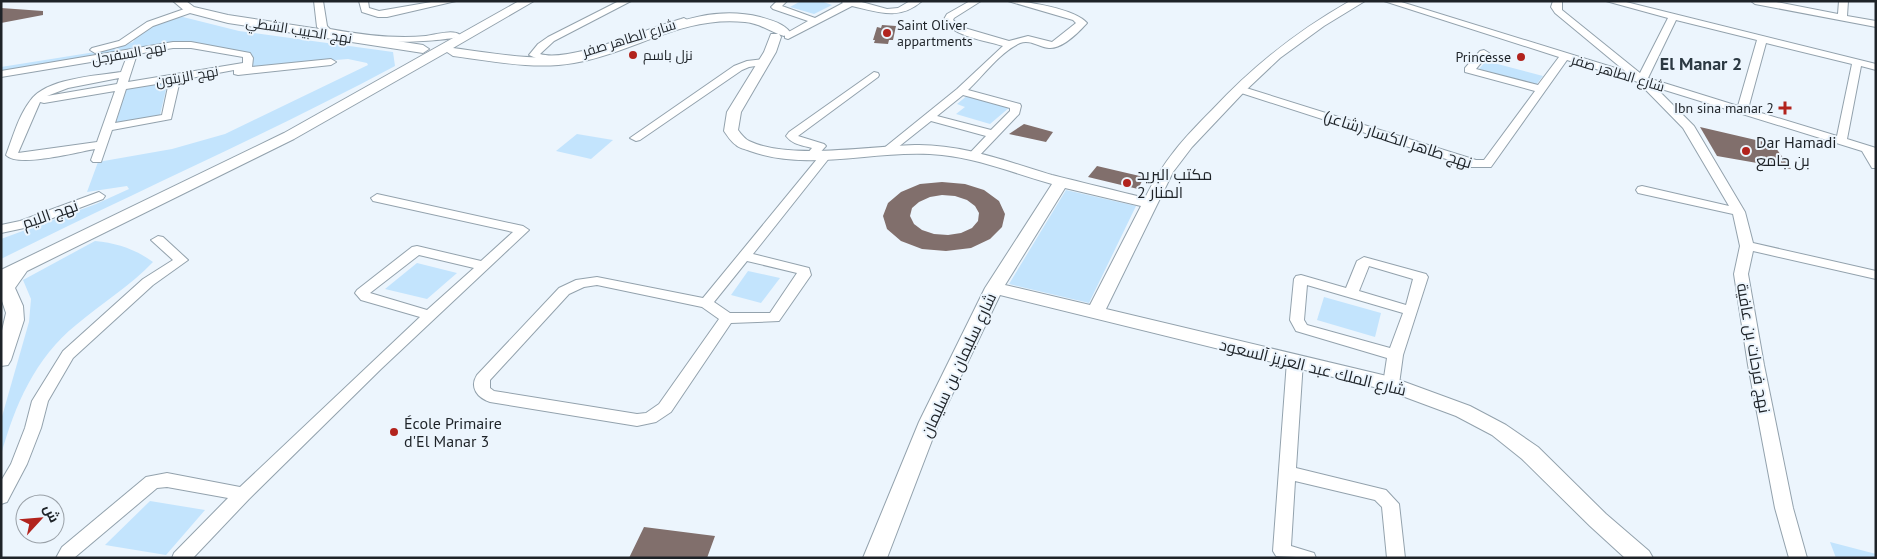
<svg xmlns="http://www.w3.org/2000/svg" width="1877" height="559" font-family="'PT Sans',Cairo,sans-serif">
	<style>
		.green { fill: #c3e4fd }
		.building { fill: #816f6c; fill-rule: evenodd }
		.lines { fill: none; stroke-linecap: round; stroke-linejoin: round }
		.minor-casing { stroke: #93a2ad; stroke-width: 2 }
		.tertiary-casing { stroke: #93a2ad; stroke-width: 2 }
		.minor { fill: #fff; fill-rule: evenodd }
		.tertiary { fill: #fff; fill-rule: evenodd }
		.poi-dot { fill: #b2231d; stroke: #ecf5fd; stroke-width: 2 }
		.labels { text-anchor: middle; stroke-width: 4; stroke-linejoin: round; paint-order: stroke }
		.far-poi-label { font-size: 14px; fill: #1e2328; stroke: #ecf5fd; text-anchor: start }
		.far-street-label { font-size: 14px; fill: #1e2328; stroke: #ecf5fd }
		.street-label { font-size: 16px; fill: #1e2328; stroke: #ecf5fd }
		.poi-label { font-size: 16px; fill: #1e2328; stroke: #ecf5fd; text-anchor: start }
		.far-district-label { font-size: 18px; font-weight: bold; fill: #2c3942; stroke: #ecf5fd }
	</style>
	<rect width="100%" height="100%" fill="#ecf5fd"/>
	<!-- green -->
	<g class="green">
		<polygon points="801,1 821,1 832,5 814,14 790,7"/>
		<path d="M183,17L239,31L393,52L395,66C266,135 132,193 1,259V239L96,204L129,189L127,186L87,192L98,162L172,149L225,134L368,65L367,63L348,59L251,67V53L186,42L1,72V67L114,49L133,42L139,33L153,24L169,18Z"/>
		<polygon points="1486,61 1543,76 1536,85 1479,69"/>
		<polygon points="168,81 160,115 116,123 126,88"/>
		<polygon points="968,95 1010,107 990,124 956,114 965,107 957,104"/>
		<polygon points="577,134 613,140 591,159 556,151"/>
		<polygon points="1066,190 1136,206 1089,303 1009,284"/>
		<path d="M95,241C117,243 135,249 153,262C130,286 102,303 76,325C35,358 15,405 1,455V420L29,322L31,299L23,280Z"/>
		<polygon points="417,263 457,273 427,299 385,289"/>
		<polygon points="748,271 780,278 761,303 731,295"/>
		<polygon points="1324,297 1381,313 1375,337 1317,320"/>
		<polygon points="150,501 205,510 166,555 105,545"/>
		<polygon points="1830,542 1876,554 1876,558 1836,558"/>
	</g>
	<!-- building -->
	<g class="building">
		<polygon points="1,8 43,11 43,15 1,23"/>
		<polygon points="882,25 896,26 893,40 889,40 888,44 874,43 875,40 873,40 877,27 881,28"/>
		<polygon points="1024,124 1053,132 1046,142 1009,134"/>
		<polygon points="1700,127 1773,144 1791,169 1717,156"/>
		<polygon points="1097,166 1144,177 1138,189 1088,177"/>
		<path d="M942,182L965,184L984,190L999,201L1005,214L1002,227L990,239L971,248L946,251L922,249L901,241L887,229L883,216L888,203L901,192L920,184ZM942,195L955,196L967,200L975,206L979,213L978,221L972,228L961,233L948,235L934,234L922,230L914,224L910,216L912,208L919,202L930,197Z"/>
		<polygon points="644,527 699,534 715,536 707,558 629,558"/>
	</g>
	<g class="lines">
		<!-- minor casing -->
		<g class="minor-casing">
			<g id="minor">
				<path d="M314,1H323L327,26L330,29C362,35 394,39 426,36C435,35 453,29 460,35L458,37C432,43 335,47 317,27Z"/>
				<polygon points="359,1 368,1 369,8 379,11 437,1 456,1 387,17 378,17 362,12"/>
				<path d="M619,1H631L554,41L540,54C570,63 648,28 681,19L684,18L689,21L583,56L545,62L529,55L538,44L548,37Z"/>
				<path d="M777,1H787L782,6L815,18L843,3L841,1H858L887,9L898,8L910,1H922C899,21 878,12 852,6L788,39L785,38V34L808,21L773,9L771,7Z"/>
				<path d="M970,1H981L954,18L953,20L961,27L1009,41L1028,36L1052,42L1076,23L1073,20L1008,1C1026,1 1075,9 1087,23C1079,32 1062,49 1049,48C1039,47 1030,39 1020,43C999,53 984,75 968,90L1020,104L1021,106L1019,114L977,158H969L967,156L986,136L931,121L892,152H884L882,150L884,148L957,89L1003,46C983,40 957,37 943,21L947,14ZM963,95L1010,108V111L991,130L937,116Z"/>
				<path d="M1384,1H1398L1625,71L1555,13L1551,7L1553,1H1562V10L1640,73L1668,18L1606,1H1622L1876,64V70L1861,66L1847,139L1876,148V168H1872L1862,151L1655,87L1694,126L1745,212L1753,243L1876,271V279L1753,251L1748,274L1764,365L1793,508L1807,558H1789L1775,508L1748,365L1734,274L1740,246L1733,214L1638,193L1636,190L1638,187L1642,186L1729,206L1683,128L1638,82L1567,60L1491,167H1471L1235,91L1234,89L1239,86L1243,87L1476,160H1484L1535,91L1465,72V68L1480,51L1484,50L1489,53L1476,69L1538,85L1559,57ZM1676,20L1757,40L1738,106L1648,78ZM1766,43L1852,64L1837,136L1748,109Z"/>
				<polygon points="1751,1 1771,1 1838,14 1839,1 1848,1 1847,16 1876,21 1876,27 1755,4"/>
				<polygon points="190,7 195,10 193,12 153,26 125,45 95,53 90,50 92,48 119,41 147,22"/>
				<path d="M173,42H191L250,53L253,58L252,67L331,59L336,62L331,65L238,75L234,74V70L180,80L171,119L112,130L101,162H93L91,160L95,149C77,152 18,168 6,155C13,137 18,117 30,101C46,78 96,76 121,72L127,56L1,77V71ZM173,48H191L243,57V63L128,82L137,54ZM119,78L117,84L47,96L68,88ZM169,82L162,115L115,123L126,89ZM115,91L97,142L18,153L40,102L44,103Z"/>
				<polygon points="764,59 769,62 768,64 749,67 742,70 640,140 636,141 630,138 734,66 747,61"/>
				<path d="M874,72L878,73L879,75L878,77L798,136L824,144L826,146L816,157H808L806,155L812,148C802,145 793,145 786,136L789,132Z"/>
				<path d="M826,152L830,153L832,155L830,157L753,254L809,268L811,275L779,321L731,323L671,412L656,422L637,426L490,402C478,398 469,388 477,375L559,288L576,280L597,277L703,298L822,153ZM747,261L797,273L770,313H730L714,302ZM597,285L702,307L719,319L659,404L646,413L637,414L494,391L490,388V380L569,294L584,287Z"/>
				<polygon points="99,192 105,196 103,199 29,227 1,233 1,225 20,221"/>
				<path d="M377,194L523,226L529,230L381,369L249,499L193,558H172L174,553L228,498L167,487L157,488L74,558H56L62,547L146,477L167,473L240,487L420,317L361,300L355,293L357,290L412,247L417,246L481,261L513,232L373,201L371,198ZM419,255L474,268L427,310L370,293Z"/>
				<polygon points="158,236 163,237 188,260 153,285 73,358 48,401 41,428 27,464 7,502 1,504 1,481 11,464 25,428 32,401 63,351 143,279 173,260 151,240"/>
				<path d="M1364,257L1426,274L1428,277L1403,355L1399,384L1396,388L1391,389L1386,388L1383,384L1387,358L1296,331L1290,320L1294,279L1296,276L1301,275L1346,288L1357,261ZM1369,266L1413,279L1406,305L1359,291ZM1307,285L1403,313L1390,348L1307,325L1304,320Z"/>
				<polygon points="1295,356 1300,357 1303,361 1296,468 1386,490 1399,504 1405,558 1387,558 1382,507 1375,500 1295,481 1291,546 1314,553 1316,558 1276,556 1273,551 1287,361 1290,357"/>
			</g>
		</g>
		<!-- tertiary casing -->
		<g class="tertiary-casing">
			<g id="tertiary">
				<polygon points="173,1 186,1 194,7 228,15 423,45 429,49 423,53 228,23 186,12"/>
				<path d="M519,1H534L453,48C493,53 532,61 571,56C636,46 692,0 760,17C770,20 783,23 790,32L784,36C770,32 760,23 745,22C683,15 633,53 574,63C534,70 493,61 453,56L447,52L294,139L27,271L15,288L23,306L24,320L11,360L8,365L1,366V335L6,313L1,298V270L284,133Z"/>
				<path d="M1350,1H1365L1324,26L1280,58L1244,92L1192,147L1173,172L1106,309L1391,377L1470,406L1506,425L1538,447L1606,514L1649,551L1653,558H1625L1590,526L1522,459L1492,435L1456,416L1386,390L1000,295L939,422L887,558H863L919,422L985,288L1052,184C1016,174 980,159 942,155C879,148 812,173 750,151C745,149 739,148 736,145C731,142 727,135 724,131L727,112L764,52L771,34H779L781,37L776,52L741,112L738,130C741,134 745,139 749,141C789,160 870,146 915,145C963,144 1008,162 1052,175C1083,183 1114,190 1145,198C1164,160 1183,139 1212,110C1254,65 1297,31 1350,1ZM1065,188L1141,206L1090,305L1005,285Z"/>
			</g>
		</g>
		<!-- minor -->
		<use href="#minor" class="minor"/>
		<!-- tertiary -->
		<use href="#tertiary" class="tertiary"/>
	</g>
	<!-- markers -->
	<g class="poi-dot">
		<circle cx="887" cy="33" r="5"/>
		<circle cx="633" cy="55" r="5"/>
		<circle cx="1521" cy="57" r="5"/>
		<path d="M1782.5 100.5h5v5h5v5h-5v5h-5v-5h-5v-5h5z"/>
		<circle cx="1746" cy="151" r="5"/>
		<circle cx="1127" cy="183" r="5"/>
		<circle cx="394" cy="432" r="5"/>
	</g>
	<g class="labels">
		<!-- far-poi labels -->
		<g class="far-poi-label">
			<text x="897" y="30">Saint Oliver<tspan x="897" dy="16">appartments</tspan></text>
			<text x="643" y="60">نزل باسم</text>
			<text x="1511" y="62" text-anchor="end">Princesse</text>
			<text x="1774" y="113" text-anchor="end">Ibn sina manar 2</text>
		</g>
		<!-- far-street labels -->
		<g class="far-street-label">
			<text transform="translate(299 30) rotate(9)" y="5">نهج الحبيب الشطي</text>
			<text transform="translate(629 38) rotate(-17)" y="5">شارع الطاهر صفر</text>
			<text transform="translate(129 53) rotate(-10)" y="5">نهج السفرجل</text>
			<text transform="translate(1618 73) rotate(17)" y="5">شارع الطاهر صفر</text>
			<text transform="translate(187 76) rotate(-10)" y="5">نهج الزيتون</text>
		</g>
		<!-- street labels -->
		<g class="street-label">
			<text transform="translate(1398 139) rotate(18)" y="6">نهج طاهر الكسار (شاعر)</text>
			<text transform="translate(50 214) rotate(-19)" y="6">نهج الليم</text>
			<text transform="translate(1754 348) rotate(80)" y="6">نهج فرحات بن عافية</text>
			<text transform="translate(958 365) rotate(-65)" y="6">شارع سليمان بن سليمان</text>
			<text transform="translate(1313 367) rotate(14)" y="6">شارع الملك عبد العزيز آلسعود</text>
		</g>
		<!-- poi labels -->
		<g class="poi-label">
			<text x="1756" y="148">Dar Hamadi<tspan x="1756" dy="18">بن جامع</tspan></text>
			<text x="1137" y="180">مكتب البريد<tspan x="1137" dy="18">المنار 2</tspan></text>
			<text x="404" y="429">École Primaire<tspan x="404" dy="18">d'El Manar 3</tspan></text>
		</g>
		<!-- far-district labels -->
		<g class="far-district-label">
			<text x="1701" y="70">El Manar 2</text>
		</g>
	</g>
	<!-- border -->
	<rect width="1877" height="559" fill="none" stroke="#1e2328" stroke-width="5"/>
	<!-- north arrow -->
	<g transform="translate(40 519) rotate(64)"><circle r="24" fill="#ecf5fd" stroke="#9aa1a8"/>
	<path d="M0-4L9 19L0 12L-9 19Z" fill="#b2231d"/>
	<text y="-8" font-size="14" font-weight="bold" text-anchor="middle" fill="#1e2328">ش</text>
	</g>
</svg>
